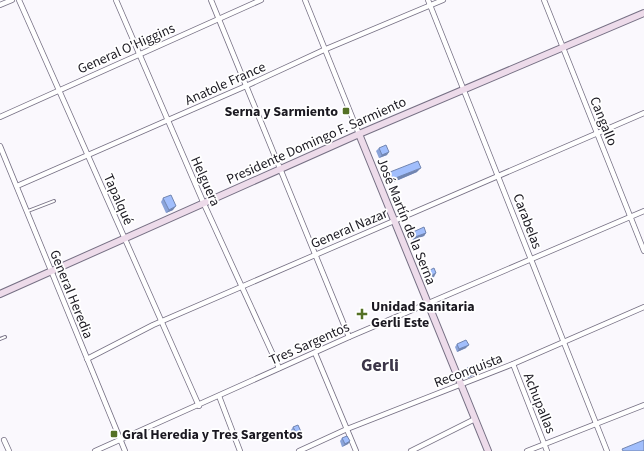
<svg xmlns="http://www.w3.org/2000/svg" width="644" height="451" font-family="'Source Sans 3',sans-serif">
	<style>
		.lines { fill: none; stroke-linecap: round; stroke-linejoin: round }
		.lane-casing { stroke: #767084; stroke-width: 4 }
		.street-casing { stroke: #767084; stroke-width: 6 }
		.secondary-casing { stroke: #767084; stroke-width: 8 }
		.lane { stroke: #fff; stroke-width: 2 }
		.street { stroke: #fff; stroke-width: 4.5 }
		.secondary { stroke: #eddbea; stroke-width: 6 }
		.wall { fill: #8aa3d9 }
		.shaded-wall { fill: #7185b0 }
		.building { fill: #a1befc; stroke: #7185b0 }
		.poi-dot { fill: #547025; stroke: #fff; stroke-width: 1.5 }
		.labels { text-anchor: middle; stroke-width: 3.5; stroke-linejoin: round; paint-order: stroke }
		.street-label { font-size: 14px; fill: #1b1921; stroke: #fff }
		.poi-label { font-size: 14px; font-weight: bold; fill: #1b1921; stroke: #fff; text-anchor: start }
		.district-label { font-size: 18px; font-weight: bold; fill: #3c3648; stroke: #fff }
	</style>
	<rect width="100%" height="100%" fill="#faf8fd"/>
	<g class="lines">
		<!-- lane casing -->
		<g class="lane-casing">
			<g id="lane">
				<polyline points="28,211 54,201"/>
				<polyline points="0,339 5,337"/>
			</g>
		</g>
		<!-- street casing -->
		<g class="street-casing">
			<g id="street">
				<polyline points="19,0 199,406"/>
				<polyline points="116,0 204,204 279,368"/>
				<polyline points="211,0 349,337"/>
				<polyline points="305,0 359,134"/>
				<polyline points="428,0 607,451"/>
				<polyline points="544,0 644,251"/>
				<polyline points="0,5 12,0"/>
				<polyline points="0,117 261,0"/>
				<polyline points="0,146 125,451"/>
				<polyline points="17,186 246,86 326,49 443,0"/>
				<polyline points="315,353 356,451"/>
				<polyline points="87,359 153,325 644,113"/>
				<polyline points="513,364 547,451"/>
				<polyline points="219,396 240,451"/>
				<polyline points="4,440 9,451"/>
				<polyline points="95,451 349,337 644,211"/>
				<polyline points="299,451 347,429 513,364 644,307"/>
				<polyline points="411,451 475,419"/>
				<polyline points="527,451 644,405"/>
			</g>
		</g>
		<!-- secondary casing -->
		<g class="secondary-casing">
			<g id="secondary">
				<polyline points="359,134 488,451"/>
				<polyline points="0,294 359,134 644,13"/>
			</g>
		</g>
		<!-- lane -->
		<use href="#lane" class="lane"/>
		<!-- street -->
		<use href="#street" class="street"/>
		<!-- secondary -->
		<use href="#secondary" class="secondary"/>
	</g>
	<!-- wall -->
	<g class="wall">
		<polygon points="379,148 387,155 379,158 376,151"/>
		<polygon points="390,172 417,172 389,184 386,177"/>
		<polygon points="163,198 173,210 166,213 161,202"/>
		<polygon points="413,232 426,233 424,236 413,240 410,235"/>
		<polygon points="428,271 434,277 427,279 425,274"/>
		<polygon points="457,344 466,348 457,352 455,347"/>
		<polygon points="486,367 484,370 468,378 465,372 467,368"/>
		<polygon points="293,427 300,437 295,440 291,430"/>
		<polygon points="342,438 350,441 348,444 342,447 340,441"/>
	</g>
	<!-- shaded-wall -->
	<g class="shaded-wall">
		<polygon points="389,152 387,155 379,158 382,155"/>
		<polygon points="421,168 417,172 389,184 393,179"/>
		<polygon points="176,206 173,210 166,213 169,210"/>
		<polygon points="426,233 424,236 413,240 415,237"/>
		<polygon points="436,273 434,277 427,279 430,276"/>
		<polygon points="469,345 466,348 457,352 459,349"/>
		<polygon points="486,367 484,370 468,378 470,374"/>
		<polygon points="302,434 300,437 295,440 298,436"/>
		<polygon points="350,441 348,444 342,447 345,444"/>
	</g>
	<!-- building -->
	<g class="building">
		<polygon points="386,145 389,152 382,155 379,148"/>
		<polygon points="418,161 421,168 393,179 390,172"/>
		<polygon points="171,195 176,206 169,210 163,198"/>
		<polygon points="424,227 426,233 415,237 413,232"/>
		<polygon points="434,268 436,273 430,276 428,271"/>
		<polygon points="466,340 469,345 459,349 457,344"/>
		<polygon points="484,361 486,367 470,374 467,368"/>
		<polygon points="298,425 302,434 298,436 293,427"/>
		<polygon points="347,436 350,441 345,444 342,438"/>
		<polygon points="644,440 644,451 623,451 622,449"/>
	</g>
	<!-- markers -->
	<g class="poi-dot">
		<rect x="342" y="107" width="8" height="8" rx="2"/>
		<path d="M360 308h4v4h4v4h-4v4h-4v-4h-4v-4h4z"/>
		<rect x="110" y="430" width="8" height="8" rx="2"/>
	</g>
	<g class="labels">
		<!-- street labels -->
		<g class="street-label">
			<text transform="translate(126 48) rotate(-24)" y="5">General O'Higgins</text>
			<text transform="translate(225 83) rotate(-24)" y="5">Anatole France</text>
			<text transform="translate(604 121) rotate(68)" y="5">Cangallo</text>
			<text transform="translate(316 140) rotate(-24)" y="5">Presidente Domingo F. Sarmiento</text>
			<text transform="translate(206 181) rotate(66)" y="5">Helguera</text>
			<text transform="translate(119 199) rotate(66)" y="5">Tapalqué</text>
			<text transform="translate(407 221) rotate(68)" y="5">José Martín de la Serna</text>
			<text transform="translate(528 221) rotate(69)" y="5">Carabelas</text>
			<text transform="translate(349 228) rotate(-23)" y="5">General Nazar</text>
			<text transform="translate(72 294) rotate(68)" y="5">General Heredia</text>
			<text transform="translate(309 343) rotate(-24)" y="5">Tres Sargentos</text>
			<text transform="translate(468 370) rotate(-21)" y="5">Reconquista</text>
			<text transform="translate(540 403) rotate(68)" y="5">Achupallas</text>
		</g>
		<!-- poi labels -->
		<g class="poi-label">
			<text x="338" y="116" text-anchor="end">Serna y Sarmiento</text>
			<text x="371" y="311">Unidad Sanitaria<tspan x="371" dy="16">Gerli Este</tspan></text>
			<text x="122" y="439">Gral Heredia y Tres Sargentos</text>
		</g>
		<!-- district labels -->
		<g class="district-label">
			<text x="380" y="371">Gerli</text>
		</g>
	</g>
</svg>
